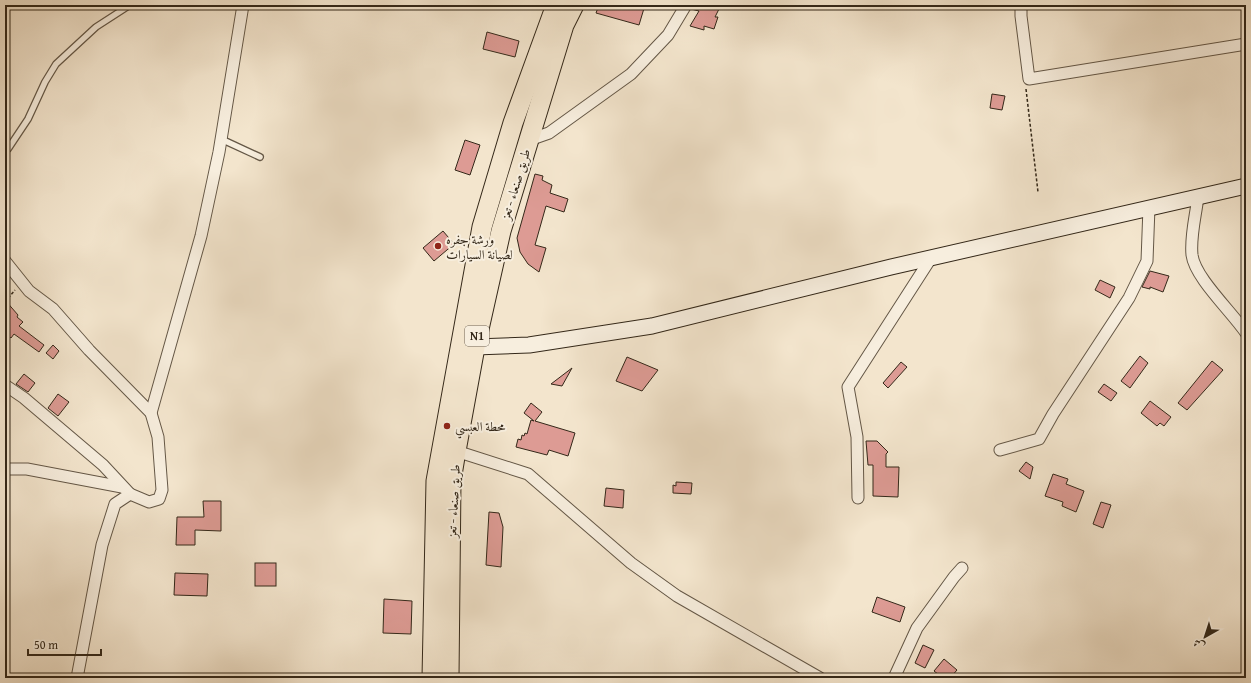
<svg xmlns="http://www.w3.org/2000/svg" width="1251" height="683" font-family="'Gentium Book Plus',Amiri,serif">
	<style>
		.building { fill: #dd9b94; stroke: #342819 }
		.lines { fill: none; stroke-linecap: round; stroke-linejoin: round }
		.lane-casing { stroke: #645746; stroke-width: 8 }
		.street-casing { stroke: #645746; stroke-width: 13 }
		.secondary-casing { stroke: #342819; stroke-width: 17 }
		.highway-casing { stroke: #342819; stroke-width: 21 }
		.path { stroke: #342819; stroke-width: 1.5; stroke-dasharray: 3 2; stroke-linecap: butt }
		.lane { stroke: #f7eede; stroke-width: 5.5 }
		.street { stroke: #f7eede; stroke-width: 11 }
		.secondary { stroke: #f7eede; stroke-width: 15 }
		.highway { stroke: #f3e5cd; stroke-width: 19 }
		.poi-dot { fill: #8f2418; stroke: #f7eede; stroke-width: 1.5 }
		.labels { text-anchor: middle; stroke-width: 4; stroke-linejoin: round; paint-order: stroke }
		.shield { fill: #f7eede; stroke: #6e6354; stroke-width: 1 }
		.shield-label { font-size: 12px; font-weight: bold; fill: #342819 }
		.street-label { font-size: 13px; fill: #342819; stroke: #f7eede }
		.poi-label { font-size: 13px; fill: #342819; stroke: #f7eede; text-anchor: start }
	</style>
	<rect width="100%" height="100%" fill="#f3e5cd"/>
	<filter id="stains"><feTurbulence type="fractalNoise" baseFrequency=".005" numOctaves="4"/><feColorMatrix values="0 0 0 0 .2 0 0 0 0 .09 0 0 0 0 .02 0 0 0 .5 -.17"/></filter>
	<radialGradient id="worn" r=".72"><stop offset=".6" stop-color="#630" stop-opacity="0"/><stop offset="1" stop-color="#630" stop-opacity=".3"/></radialGradient>
	<!-- building -->
	<g class="building">
		<polygon points="599,5 645,5 639,25 596,13"/>
		<polygon points="693,5 721,5 715,17 718,17 714,29 704,26 704,30 690,26 699,11 691,9"/>
		<polygon points="487,32 519,41 515,57 483,49"/>
		<polygon points="992,94 1005,96 1002,110 990,108"/>
		<polygon points="465,140 480,145 470,175 455,170"/>
		<polygon points="535,174 543,176 542,180 552,185 550,193 568,199 564,212 546,206 535,245 546,248 539,272 528,264 520,252 517,238"/>
		<polygon points="443,231 454,244 434,261 423,248"/>
		<polygon points="1150,271 1169,276 1163,292 1150,287 1150,289 1142,287"/>
		<polygon points="1100,280 1115,287 1110,298 1095,290"/>
		<polygon points="5,300 18,315 17,317 23,322 19,326 44,345 39,352 14,334 11,338 5,333"/>
		<polygon points="53,345 59,351 53,359 46,353"/>
		<polygon points="1140,356 1148,363 1130,388 1121,381"/>
		<polygon points="627,357 658,370 642,391 616,381"/>
		<polygon points="1212,361 1223,370 1187,410 1178,403"/>
		<polygon points="901,362 907,367 888,388 883,383"/>
		<polygon points="572,368 562,386 551,384"/>
		<polygon points="24,374 35,383 28,392 16,384"/>
		<polygon points="1104,384 1117,393 1111,401 1098,392"/>
		<polygon points="58,394 69,402 58,416 48,408"/>
		<polygon points="1150,401 1171,417 1164,426 1160,423 1157,426 1141,413"/>
		<polygon points="531,403 542,412 535,421 575,433 568,456 549,450 547,455 516,447 518,439 521,440 522,435 524,436 525,433 527,434 531,420 534,421 524,413"/>
		<polygon points="866,441 877,441 888,452 886,454 886,467 899,467 898,497 873,496 873,465 868,465"/>
		<polygon points="1026,462 1033,467 1030,479 1019,471"/>
		<polygon points="1053,474 1068,479 1066,484 1084,491 1076,512 1062,506 1063,502 1045,496"/>
		<polygon points="676,482 692,483 691,494 673,493 673,485 676,486"/>
		<polygon points="606,488 624,490 623,508 604,506"/>
		<polygon points="203,501 221,501 221,531 195,530 195,545 176,545 177,517 204,517"/>
		<polygon points="1101,502 1111,505 1103,528 1093,524"/>
		<polygon points="489,512 499,513 503,527 501,567 486,565"/>
		<rect x="255" y="563" width="21" height="23"/>
		<polygon points="175,573 208,574 207,596 174,595"/>
		<polygon points="877,597 905,607 900,622 872,612"/>
		<polygon points="384,599 412,601 411,634 383,633"/>
		<polygon points="923,645 934,650 925,668 915,663"/>
		<polygon points="944,659 957,670 950,678 943,678 934,671"/>
	</g>
	<g class="lines">
		<!-- lane casing -->
		<g class="lane-casing">
			<g id="lane">
				<polyline points="221,139 260,157"/>
				<polyline points="5,151 8,149 28,119 45,82 56,64 96,27 130,5"/>
			</g>
		</g>
		<!-- street casing -->
		<g class="street-casing">
			<g id="street">
				<polyline points="1021,5 1021,16 1029,79 1246,44"/>
				<polyline points="529,140 549,133 631,74 668,35 686,5"/>
				<path d="M1198,196C1196,215 1190,236 1192,255C1195,278 1232,312 1246,333"/>
				<polyline points="5,261 29,291 53,309 89,350 151,413 158,437 162,490 159,499 149,502 130,494"/>
				<polyline points="5,385 24,398 103,465 130,494 115,504 102,545 77,678"/>
				<polyline points="151,413 201,236 219,152 243,5"/>
				<polyline points="1000,450 1039,439 1053,414 1129,298 1147,261 1149,207"/>
				<polyline points="456,451 528,474 631,563 677,596 820,678"/>
				<polyline points="5,469 27,469 122,487"/>
				<polyline points="858,498 857,437 848,387 931,258"/>
				<polyline points="894,678 917,628 954,577 962,568"/>
			</g>
		</g>
		<!-- secondary casing -->
		<g class="secondary-casing">
			<polyline id="secondary" points="475,347 529,345 652,326 891,267 1246,186"/>
		</g>
		<!-- highway casing -->
		<g class="highway-casing">
			<g id="highway">
				<polyline points="432,678 436,481 482,227 513,123 556,5"/>
				<polyline points="449,678 451,481 456,451 475,347 501,231 564,25 574,5"/>
			</g>
		</g>
		<!-- path -->
		<g class="path">
			<polyline points="1026,89 1038,192"/>
			<polyline points="5,302 15,290"/>
		</g>
		<!-- lane -->
		<use href="#lane" class="lane"/>
		<!-- street -->
		<use href="#street" class="street"/>
		<!-- secondary -->
		<use href="#secondary" class="secondary"/>
		<!-- highway -->
		<use href="#highway" class="highway"/>
	</g>
	<!-- markers -->
	<g class="poi-dot">
		<circle cx="438" cy="246" r="4"/>
		<circle cx="447" cy="426" r="4"/>
	</g>
	<g class="labels">
		<!-- shield labels -->
		<rect class="shield" x="465" y="326" width="24" height="20" rx="3"/>
		<g class="shield-label">
			<text x="477" y="340">N1</text>
		</g>
		<!-- street labels -->
		<g class="street-label">
			<text transform="translate(515 184) rotate(-73)" y="5">طريق صنعاء - تعز</text>
			<text transform="translate(453 501) rotate(-87)" y="5">طريق صنعاء - تعز</text>
		</g>
		<!-- poi labels -->
		<g class="poi-label">
			<text x="446" y="244">ورشة جفره<tspan x="446" dy="15">لصيانة السيارات</tspan></text>
			<text x="455" y="431">محطة العبسي</text>
		</g>
	</g>
	<!-- margin -->
	<rect width="1251" height="683" fill="none" stroke="#f3e5cd" stroke-width="20"/>
	<rect x="6" y="6" width="1239" height="671" fill="none" stroke="#342819" stroke-width="2"/>
	<rect x="10" y="10" width="1231" height="663" fill="none" stroke="#342819"/>
	<!-- north arrow -->
	<g transform="translate(1205 637) rotate(219)" stroke="#f7eede" stroke-width="3" paint-order="stroke">
	<path d="M0-3L7 15L0 10L-7 15Z" fill="#342819"/>
	<text y="-6" font-size="11" font-weight="bold" text-anchor="middle" fill="#342819">ش</text>
	</g>
	<!-- scale -->
	<path d="M28 649v6h73v-6" fill="none" stroke="#342819" stroke-width="2"/>
	<text x="34" y="649" font-size="12" fill="#342819" stroke="#f7eede" stroke-width="3" paint-order="stroke">50 m</text>
	<rect width="100%" height="100%" filter="url(#stains)"/>
	<rect width="100%" height="100%" fill="url(#worn)"/>
</svg>
